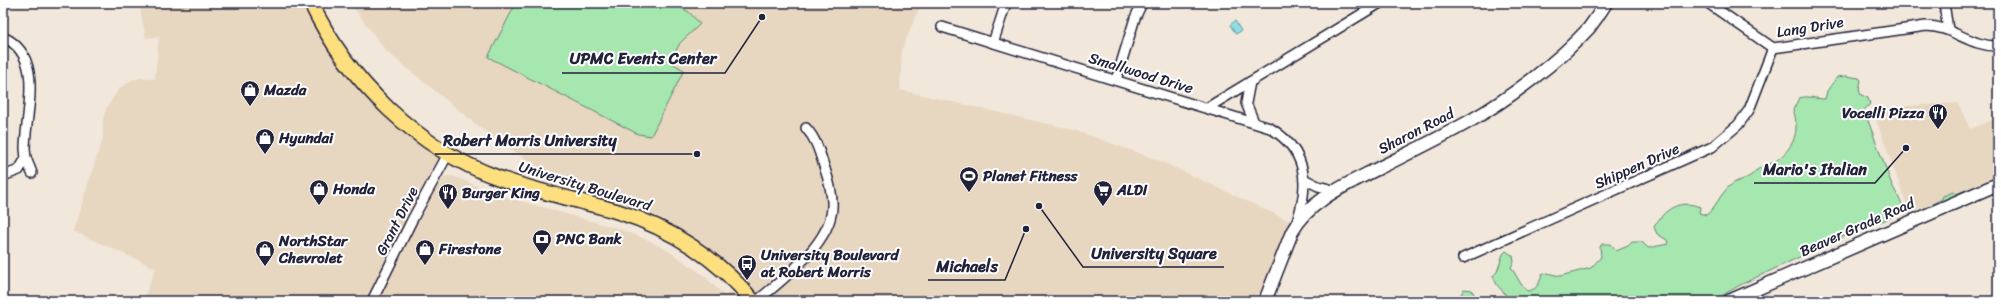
<svg xmlns="http://www.w3.org/2000/svg" width="2001" height="304" font-family="Sriracha,sans-serif">
	<style>
		.built { fill: #e7d6c0 }
		.green { fill: #a6e6af; stroke: #648475 }
		.water { fill: #8fe0e6; stroke: #6394a2 }
		.lines { fill: none; stroke-linecap: round; stroke-linejoin: round }
		.street-casing { stroke: #22223b; stroke-width: 12 }
		.secondary-casing { stroke: #22223b; stroke-width: 15 }
		.primary-casing { stroke: #22223b; stroke-width: 17 }
		.street { stroke: #fff; stroke-width: 9 }
		.secondary { stroke: #fff; stroke-width: 12 }
		.primary { stroke: #fddf80; stroke-width: 14 }
		.labels { text-anchor: middle; stroke-width: 4; stroke-linejoin: round; paint-order: stroke }
		.street-label { font-size: 15px; fill: #22223b; stroke: #fff }
		.poi-label { font-size: 15px; font-weight: bold; fill: #22223b; stroke: #fff; text-anchor: start }
		.leader { fill: none; stroke: #22223b; stroke-width: 1.5 }
		.callout-dot { fill: #22223b; stroke: #fff; stroke-width: 1.5 }
		.callout-label { font-size: 16px; text-anchor: middle; font-weight: bold; fill: #22223b; stroke: #fff; stroke-width: 4; stroke-linejoin: round; paint-order: stroke }
	</style>
	<rect width="100%" height="100%" fill="#f1e7da"/>
	<filter id="ink" filterUnits="userSpaceOnUse"><feTurbulence type="fractalNoise" baseFrequency=".025" numOctaves="2"/><feDisplacementMap in="SourceGraphic" scale="8" xChannelSelector="R" yChannelSelector="G"/><feConvolveMatrix kernelMatrix="1 2 1 2 8 2 1 2 1" color-interpolation-filters="sRGB"/></filter>
	<g filter="url(#ink)">
		<!-- built -->
		<g class="built">
			<polygon points="139,3 301,3 331,55 370,103 403,133 444,162 372,301 143,301 156,268 73,231 103,138 103,119 106,109 119,89 132,80 141,78 155,79 159,37 146,38"/>
			<polygon points="350,3 921,3 902,49 900,90 1074,130 1158,160 1296,224 1265,301 753,301 760,294 664,219 555,179 482,129 386,51"/>
			<polygon points="1958,103 1970,129 1998,118 1998,175 1910,213 1872,108"/>
			<polygon points="447,176 453,176 496,194 619,229 648,240 670,252 702,274 725,296 731,291 741,301 378,301 430,196 439,181"/>
		</g>
		<!-- green -->
		<g class="green">
			<polygon points="516,3 548,3 554,6 556,3 672,3 689,12 700,24 680,43 670,62 684,70 651,136 638,134 488,57"/>
			<path d="M1846,76L1859,78L1861,80L1859,90L1861,95L1868,98L1870,104L1864,110L1892,185L1903,206C1898,217 1881,222 1870,224L1742,284L1719,297L1706,301H1504L1506,295L1497,285L1493,276L1497,272L1503,254L1506,251L1513,256L1514,262L1511,267L1521,284L1527,291C1537,290 1539,284 1542,275L1547,273L1560,276L1591,268L1601,257L1600,247L1602,244H1610L1616,251L1628,246L1632,242H1642L1648,248L1668,244L1667,240L1657,234L1654,227C1664,209 1680,199 1700,207L1699,213L1706,215C1714,211 1720,193 1731,185C1737,180 1744,180 1750,176C1753,175 1754,171 1757,170C1762,166 1768,165 1774,162C1793,150 1801,131 1793,110L1799,98C1811,95 1814,99 1825,99L1827,91L1837,77Z"/>
			<polygon points="1968,189 1968,191 1932,206 1932,204 1942,199 1943,196 1953,192 1956,194"/>
			<polygon points="1464,289 1472,290 1476,300 1480,298 1486,301 1463,301 1460,296"/>
		</g>
		<!-- water -->
		<polygon class="water" points="1235,21 1241,31 1236,34 1230,25"/>
		<g class="lines">
			<!-- street casing -->
			<g class="street-casing">
				<g id="street">
					<path d="M1708,3L1773,48L1926,26C1952,26 1971,47 1998,46"/>
					<polyline points="1944,3 1948,30"/>
					<path d="M942,27L1270,128C1307,150 1310,183 1297,221"/>
					<path d="M3,37C46,56 25,114 25,149L26,158L32,173"/>
					<polyline points="993,43 1006,3"/>
					<polyline points="1116,80 1135,18 1142,3"/>
					<polyline points="1250,82 1246,103 1254,122"/>
					<polyline points="1207,108 1380,3"/>
					<polyline points="3,176 19,170 26,158"/>
					<polyline points="1304,179 1318,186 1337,191"/>
					<polyline points="1463,258 1712,147 1738,125 1749,110 1773,48"/>
					<polyline points="372,301 412,220 448,154"/>
					<path d="M757,301C783,279 830,244 832,208C833,195 829,181 825,169C820,154 817,140 806,128"/>
				</g>
			</g>
			<!-- secondary casing -->
			<g class="secondary-casing">
				<g id="secondary">
					<path d="M1265,301L1292,232C1309,200 1348,184 1379,168C1409,153 1440,138 1470,121C1510,98 1558,62 1589,28C1595,20 1601,11 1606,3"/>
					<polyline points="1729,301 1998,184"/>
				</g>
			</g>
			<!-- primary casing -->
			<g class="primary-casing">
				<path id="primary" d="M311,3C348,81 418,149 499,178C538,192 579,200 619,212C671,228 718,259 753,301"/>
			</g>
			<!-- street -->
			<use href="#street" class="street"/>
			<!-- secondary -->
			<use href="#secondary" class="secondary"/>
			<!-- primary -->
			<use href="#primary" class="primary"/>
		</g>
	</g>
	<!-- icons -->
	<defs>
		<g id="shop-pin" transform="scale(1)"><path d="M0 17L-7.5 6A9.5 9.5 0 1 1 7.5 6Z" fill="#22223b" stroke="#fff"/><path d="M-5-2.5h2.3a2.7 3.5 0 0 1 5.4 0H5L5.5 6h-11ZM-1.5-2.5h3a1.5 2.3 0 0 0-3 0Z" fill="#fff"/></g>
		<g id="restaurant-pin" transform="scale(1)"><path d="M0 17L-7.5 6A9.5 9.5 0 1 1 7.5 6Z" fill="#22223b" stroke="#fff"/><path d="M-5-6h1v4h1v-4h1v4h1v-4h1v5L-1.5 .5V6h-2V.5L-5-1ZM5-6V6H3V1.5H1.5Q1.5-4 5-6Z" fill="#fff"/></g>
		<g id="stadium-pin" transform="scale(1)"><path d="M0 17L-7.5 6A9.5 9.5 0 1 1 7.5 6Z" fill="#22223b" stroke="#fff"/><path d="M0-5a6.5 5 0 1 0 0 10a6.5 5 0 1 0 0-10ZM-3.5-1.8h7v3.6h-7Z" fill="#fff"/></g>
		<g id="supermarket-pin" transform="scale(1)"><path d="M0 17L-7.5 6A9.5 9.5 0 1 1 7.5 6Z" fill="#22223b" stroke="#fff"/><path d="M-6-5.5h2.5l.6 2H6L4.5 2H-2.5L-4.4-4H-6ZM-1.5 3.2a1.3 1.3 0 1 0 .1 0ZM3 3.2a1.3 1.3 0 1 0 .1 0Z" fill="#fff"/></g>
		<g id="bank-pin" transform="scale(1)"><path d="M0 17L-7.5 6A9.5 9.5 0 1 1 7.5 6Z" fill="#22223b" stroke="#fff"/><path d="M-6-4H6V4H-6ZM0-2.3a2.3 2.3 0 1 0 0 4.6a2.3 2.3 0 1 0 0-4.6Z" fill="#fff"/></g>
		<g id="bus-pin" transform="scale(1)"><path d="M0 17L-7.5 6A9.5 9.5 0 1 1 7.5 6Z" fill="#22223b" stroke="#fff"/><path d="M-5-6H5V4H4V6H2V4H-2V6H-4V4H-5ZM-3.5-4V0h7V-4ZM-3.5 1.2v1.5H-2V1.2ZM2 1.2v1.5H3.5V1.2Z" fill="#fff"/></g>
	</defs>
	<g fill-rule="evenodd">
		<use href="#shop-pin" x="250" y="90"/>
		<use href="#restaurant-pin" x="1938" y="113"/>
		<use href="#shop-pin" x="265" y="138"/>
		<use href="#stadium-pin" x="969" y="176"/>
		<use href="#shop-pin" x="319" y="189"/>
		<use href="#supermarket-pin" x="1103" y="190"/>
		<use href="#restaurant-pin" x="448" y="193"/>
		<use href="#bank-pin" x="542" y="239"/>
		<use href="#shop-pin" x="425" y="249"/>
		<use href="#shop-pin" x="265" y="250"/>
		<use href="#bus-pin" x="747" y="264"/>
	</g>
	<g class="labels">
		<!-- street labels -->
		<g class="street-label">
			<text transform="translate(1810 27) rotate(-9)" y="5">Lang Drive</text>
			<text transform="translate(1141 73) rotate(17)" y="5">Smallwood Drive</text>
			<text transform="translate(1416 131) rotate(-27)" y="5">Sharon Road</text>
			<text transform="translate(1637 166) rotate(-24)" y="5">Shippen Drive</text>
			<text transform="translate(585 186) rotate(17)" y="5">University Boulevard</text>
			<text transform="translate(397 221) rotate(-63)" y="5">Grant Drive</text>
			<text transform="translate(1857 227) rotate(-24)" y="5">Beaver Grade Road</text>
		</g>
		<!-- poi labels -->
		<g class="poi-label">
			<text x="264" y="95">Mazda</text>
			<text x="1924" y="118" text-anchor="end">Vocelli Pizza</text>
			<text x="279" y="143">Hyundai</text>
			<text x="983" y="181">Planet Fitness</text>
			<text x="333" y="194">Honda</text>
			<text x="1117" y="195">ALDI</text>
			<text x="462" y="198">Burger King</text>
			<text x="556" y="244">PNC Bank</text>
			<text x="279" y="246">NorthStar<tspan x="279" dy="17">Chevrolet</tspan></text>
			<text x="439" y="254">Firestone</text>
			<text x="761" y="260">University Boulevard<tspan x="761" dy="17">at Robert Morris</tspan></text>
		</g>
	</g>
	<!-- callouts -->
	<path class="leader" d="M762 17L725 73H562M697 154L625 154H435M1906 148L1875 183H1754M1039 206L1083 267H1224M1026 229L1005 280H928"/>
	<g class="callout-dot">
		<circle cx="762" cy="17" r="4"/>
		<circle cx="697" cy="154" r="4"/>
		<circle cx="1906" cy="148" r="4"/>
		<circle cx="1039" cy="206" r="4"/>
		<circle cx="1026" cy="229" r="4"/>
	</g>
	<g class="callout-label">
		<text x="643" y="64">UPMC Events Center</text>
		<text x="530" y="146">Robert Morris University</text>
		<text x="1815" y="175">Mario's Italian</text>
		<text x="1154" y="259">University Square</text>
		<text x="967" y="272">Michaels</text>
	</g>
	<!-- margin -->
	<rect width="2001" height="304" fill="none" stroke="#fff" stroke-width="16"/>
	<rect x="8" y="8" width="1985" height="288" fill="none" stroke="#22223b" stroke-width="1.5" filter="url(#ink)"/>
</svg>
